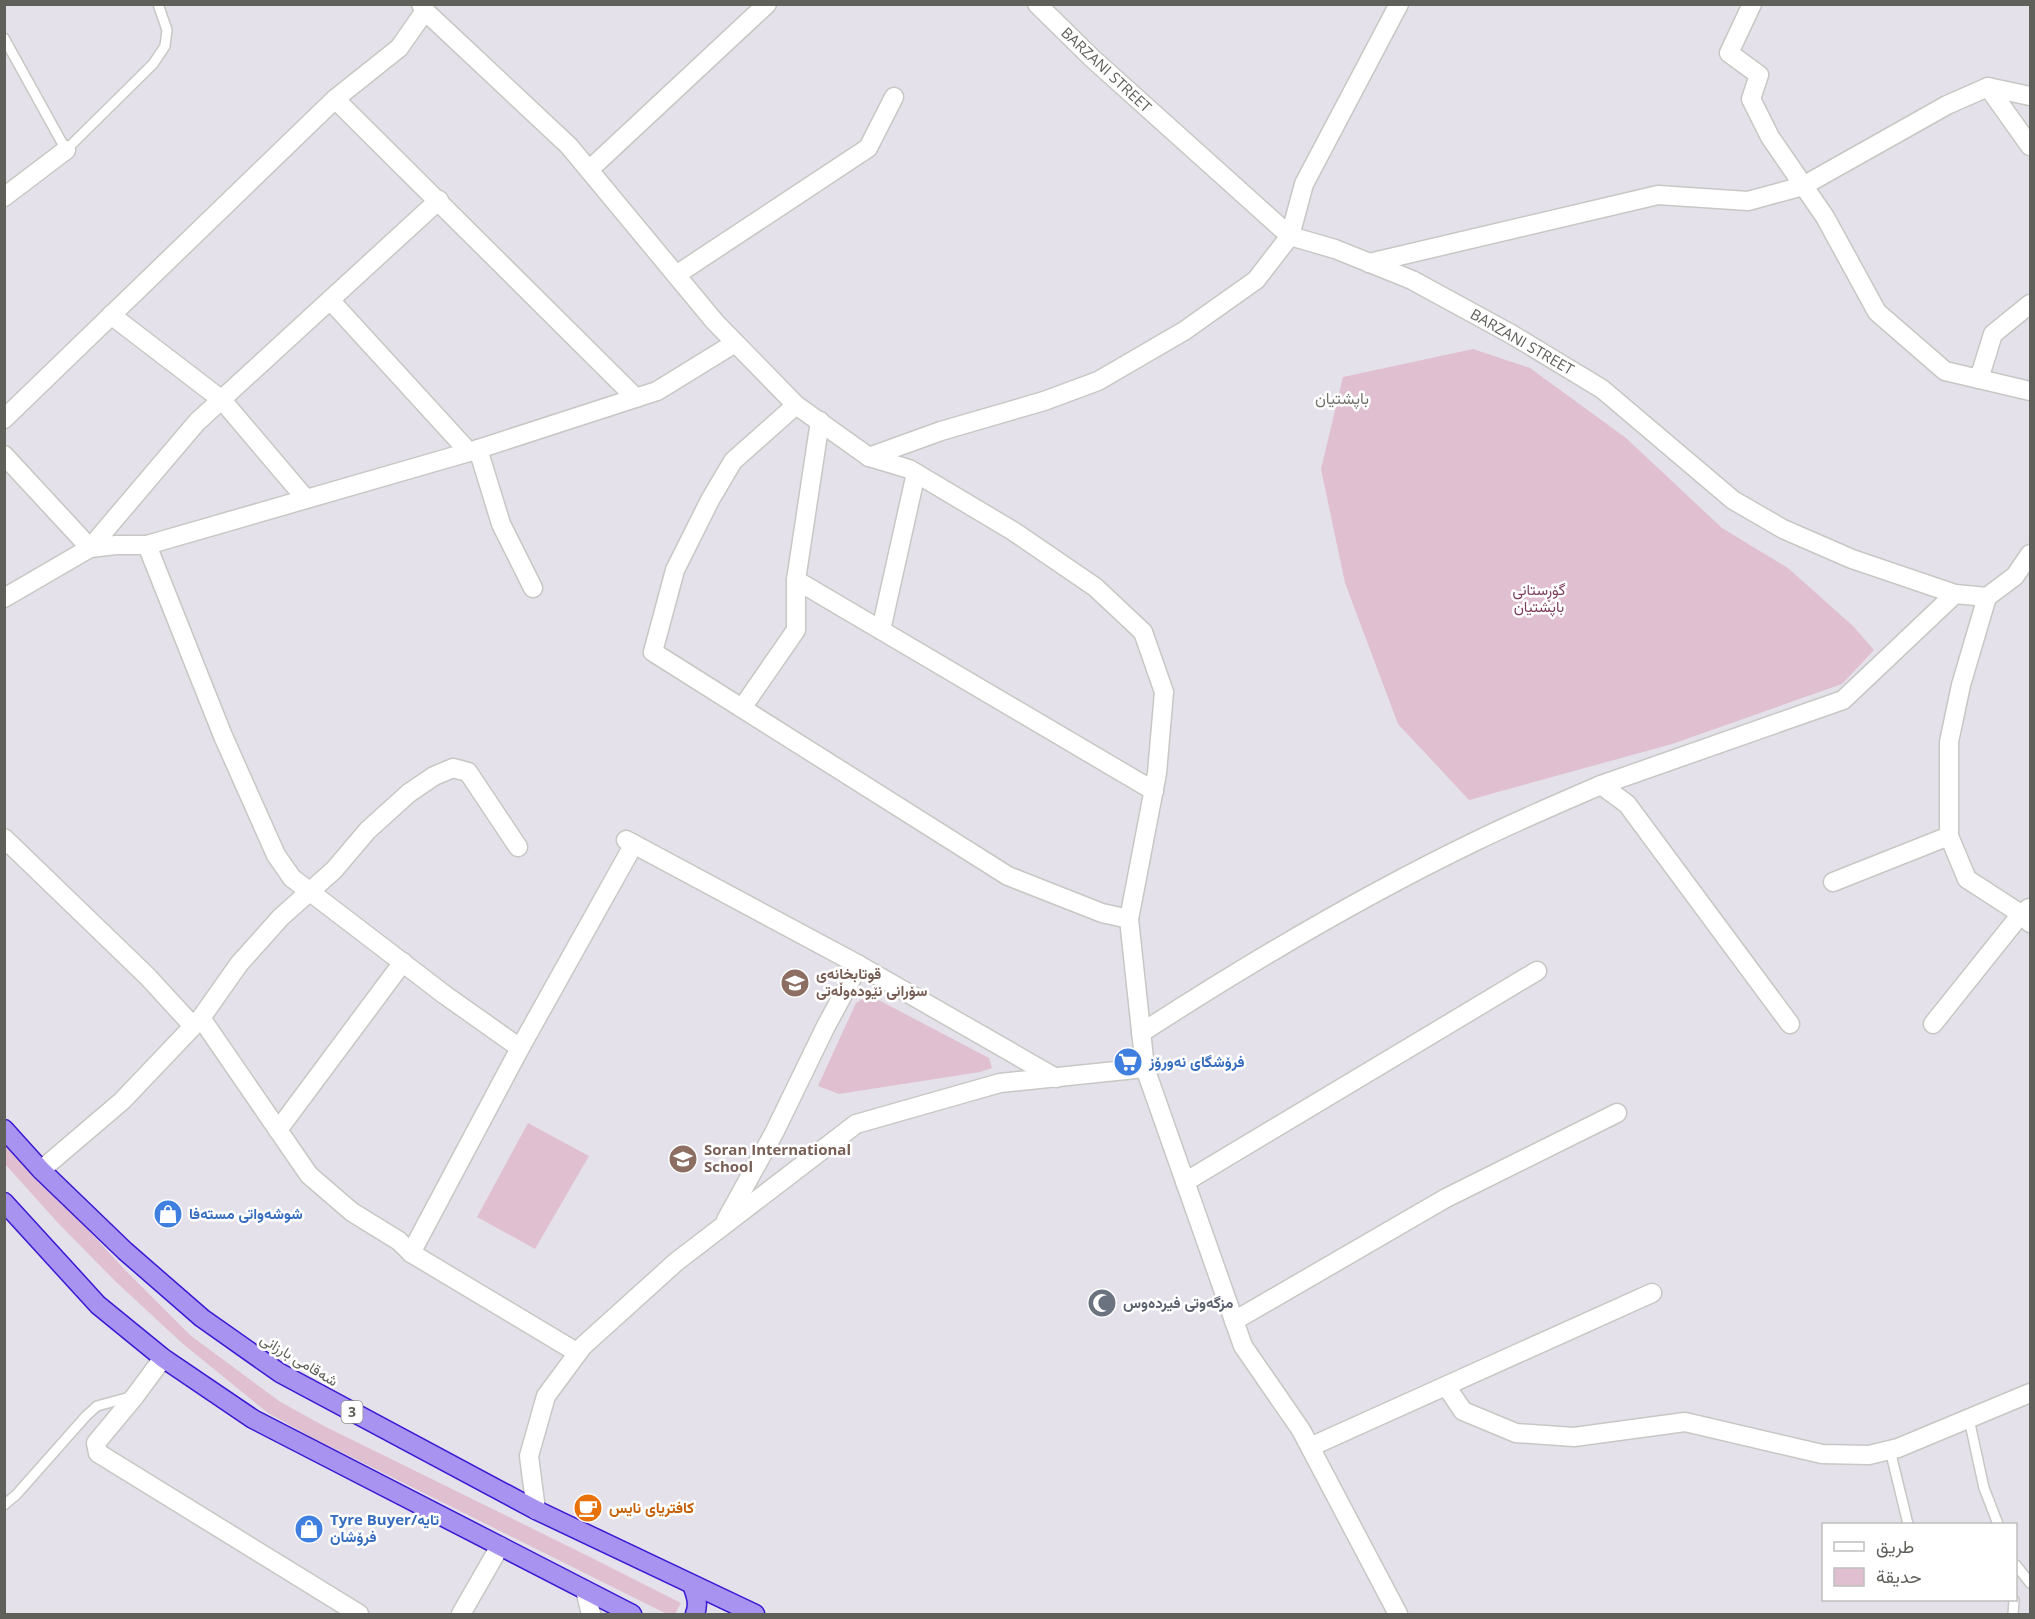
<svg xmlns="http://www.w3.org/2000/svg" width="2035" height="1619" font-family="'Open Sans',Vazirmatn,sans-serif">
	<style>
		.green { fill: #e0c0d0 }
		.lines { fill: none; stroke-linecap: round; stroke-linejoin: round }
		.lane-casing { stroke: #c7c8c3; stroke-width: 12 }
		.street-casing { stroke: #c7c8c3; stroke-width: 21 }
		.highway-casing { stroke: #3919d3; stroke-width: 21 }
		.lane { stroke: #fff; stroke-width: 9 }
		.street { stroke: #fff; stroke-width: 18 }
		.highway { stroke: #a893f0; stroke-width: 18 }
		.labels { text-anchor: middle; stroke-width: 5; stroke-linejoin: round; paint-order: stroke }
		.shield { fill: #fff; stroke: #90908c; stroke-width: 1.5 }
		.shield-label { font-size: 14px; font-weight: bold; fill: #60605a }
		.street-label { font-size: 15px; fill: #60605a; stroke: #fff }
		.park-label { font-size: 15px; fill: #7c3d5b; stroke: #fff }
		.education-label { font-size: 15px; font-weight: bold; fill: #785e54; stroke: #fff; text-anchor: start }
		.shop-label { font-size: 15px; font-weight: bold; fill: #366cbe; stroke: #fff; text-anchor: start }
		.worship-label { font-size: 15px; font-weight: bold; fill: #5b616d; stroke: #fff; text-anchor: start }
		.food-label { font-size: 15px; font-weight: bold; fill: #c56008; stroke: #fff; text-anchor: start }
		.neighbourhood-label { font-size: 16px; fill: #72726b; stroke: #fff }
	</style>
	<rect width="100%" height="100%" fill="#e4e1eb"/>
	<!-- green -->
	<g class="green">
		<polygon points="1473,349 1530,368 1626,438 1722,528 1788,568 1853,626 1874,650 1842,684 1672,744 1469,800 1398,724 1345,583 1321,469 1343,377"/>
		<polygon points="869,995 989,1058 992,1068 980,1072 839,1094 818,1086 856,1003"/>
		<polygon points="528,1123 589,1156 535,1249 477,1217"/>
		<polygon points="5,1140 127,1272 190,1335 279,1401 324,1426 586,1555 681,1603 675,1614 667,1614 315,1439 268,1413 183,1344 115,1281 58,1223 5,1164"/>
	</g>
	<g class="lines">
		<!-- lane casing -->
		<g class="lane-casing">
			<g id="lane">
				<polyline points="4,38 66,150 153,64 165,46 167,30 158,4"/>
				<polyline points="1969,1419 1984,1488 1998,1524"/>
				<polyline points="1890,1450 1908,1524"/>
				<polyline points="4,1505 16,1495 86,1416 97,1406 130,1397"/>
				<polyline points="2016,1565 2030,1583"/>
				<polyline points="2013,1614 2014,1600"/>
			</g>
		</g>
		<!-- street casing -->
		<g class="street-casing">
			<g id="street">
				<polyline points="1037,4 1093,59 1290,236 1335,249 1412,280 1511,334 1602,389 1733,500 1783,529 1852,559 1955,594 1987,597 2015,576 2030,554"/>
				<polyline points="1752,4 1729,53 1759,75 1751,99 1770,137 1825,217 1877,312 1945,371 2030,391"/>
				<polyline points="425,11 569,146 715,322 796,405 869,457 909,469 1013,531 1095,587 1143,632 1164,692 1157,773 1129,919 1145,1068 1243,1346 1301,1430 1398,1614"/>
				<polyline points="1988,87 2030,146"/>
				<polyline points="335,99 636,398"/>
				<polyline points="589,170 767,4"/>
				<polyline points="4,197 66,150"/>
				<polyline points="1369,263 1658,195 1748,201 1803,186 1947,105 1988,87 2030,96"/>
				<polyline points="676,275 868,148 894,97"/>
				<polyline points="330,300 469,452"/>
				<polyline points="111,315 222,400 306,499"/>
				<polyline points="1979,379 1993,334 2030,304"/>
				<polyline points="796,405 733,461 710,500 675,570 653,652 1008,876 1102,913 1129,919"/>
				<polyline points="4,419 335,99 399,48 425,11 421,4"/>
				<polyline points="478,449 501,524 533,588"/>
				<polyline points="4,455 90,548 197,422 439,200"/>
				<polyline points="869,457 941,431 1044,401 1098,381 1184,331 1256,280 1290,236 1304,184 1399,4"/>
				<polyline points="147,545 223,736 276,855 292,878 445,995 520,1048"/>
				<polyline points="796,580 1154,791"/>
				<polyline points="1987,597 1961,685 1949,742 1949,836 1967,879 2021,914 2030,923"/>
				<polyline points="4,598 90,548 116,545 147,545 469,452 657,391 735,343"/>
				<polyline points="881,630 916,473"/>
				<polyline points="742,708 796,630 796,580 820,421"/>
				<polyline points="1601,785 1843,700 1955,594"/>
				<polyline points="4,838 147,976 193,1026"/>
				<polyline points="626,840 859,965 1056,1078"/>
				<polyline points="1833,882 1949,836"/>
				<polyline points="201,1018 309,1175 352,1212 399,1241 411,1253 578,1353"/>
				<polyline points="1933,1024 2021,914 2029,908"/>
				<path d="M1141,1033C1249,963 1360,897 1476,841C1517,821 1559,803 1601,785L1627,804L1790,1024"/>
				<polyline points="278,1130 403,962"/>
				<polyline points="41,1170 122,1101 201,1018 239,964 281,917 334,870 368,830 409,793 434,776 453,768 468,772 518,847"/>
				<polyline points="1185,1182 1537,971"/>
				<polyline points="726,1220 774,1133 826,1026 859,965"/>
				<polyline points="411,1253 520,1048 634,844"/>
				<polyline points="1234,1321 1446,1198 1617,1113"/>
				<polyline points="163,1358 135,1396 96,1443 98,1453 359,1614"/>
				<polyline points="1446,1386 1463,1411 1516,1433 1574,1437 1685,1422 1822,1454 1869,1455 1898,1448 2030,1393"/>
				<polyline points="1310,1447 1652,1293"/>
				<polyline points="536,1510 529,1456 546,1396 583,1346 676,1262 856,1124 1000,1083 1145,1068"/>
				<polyline points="585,1590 591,1614"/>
				<polyline points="461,1614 500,1546"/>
			</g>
		</g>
		<!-- highway casing -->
		<g class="highway-casing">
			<g id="highway">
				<polyline points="4,1129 41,1170 125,1251 202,1318 280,1373 536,1510 755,1614"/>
				<polyline points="4,1202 98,1305 163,1358 253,1419 632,1614"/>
				<path d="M692,1585C696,1595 699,1604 695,1614"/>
			</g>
		</g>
		<!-- lane -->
		<use href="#lane" class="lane"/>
		<!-- street -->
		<use href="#street" class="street"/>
		<!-- highway -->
		<use href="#highway" class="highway"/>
	</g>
	<!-- icons -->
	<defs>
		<g id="school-disc" transform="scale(1.5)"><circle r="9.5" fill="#8d6e63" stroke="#fff"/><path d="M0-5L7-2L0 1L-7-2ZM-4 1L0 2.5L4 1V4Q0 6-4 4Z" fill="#fff"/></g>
		<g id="supermarket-disc" transform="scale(1.5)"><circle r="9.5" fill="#3f7fe0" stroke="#fff"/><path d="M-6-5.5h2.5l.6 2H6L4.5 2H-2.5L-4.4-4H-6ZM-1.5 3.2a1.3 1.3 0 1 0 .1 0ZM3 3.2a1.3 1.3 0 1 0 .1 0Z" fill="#fff"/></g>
		<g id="shop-disc" transform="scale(1.5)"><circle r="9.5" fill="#3f7fe0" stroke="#fff"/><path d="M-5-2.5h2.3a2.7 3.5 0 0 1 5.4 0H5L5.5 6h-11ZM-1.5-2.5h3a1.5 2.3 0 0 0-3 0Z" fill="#fff"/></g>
		<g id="mosque-disc" transform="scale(1.5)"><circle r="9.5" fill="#6b7280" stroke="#fff"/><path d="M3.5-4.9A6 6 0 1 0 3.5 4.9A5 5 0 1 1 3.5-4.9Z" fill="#fff"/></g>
		<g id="cafe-disc" transform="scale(1.5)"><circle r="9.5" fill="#e8710a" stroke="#fff"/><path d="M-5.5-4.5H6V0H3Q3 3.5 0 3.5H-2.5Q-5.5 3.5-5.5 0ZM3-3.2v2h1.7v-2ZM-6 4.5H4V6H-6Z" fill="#fff"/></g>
	</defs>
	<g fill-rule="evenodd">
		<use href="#school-disc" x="795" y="983"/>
		<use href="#supermarket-disc" x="1128" y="1062"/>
		<use href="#school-disc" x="683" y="1159"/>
		<use href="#shop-disc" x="168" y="1214"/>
		<use href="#mosque-disc" x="1102" y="1303"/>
		<use href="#cafe-disc" x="588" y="1508"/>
		<use href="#shop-disc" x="309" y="1529"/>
	</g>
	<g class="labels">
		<!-- shield labels -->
		<rect class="shield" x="341.5" y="1401" width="21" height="22" rx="4.5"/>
		<g class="shield-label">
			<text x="352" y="1417">3</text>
		</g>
		<!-- street labels -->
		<g class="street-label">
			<text transform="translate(1106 70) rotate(43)" y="5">BARZANI STREET</text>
			<text transform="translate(1522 342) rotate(30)" y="5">BARZANI STREET</text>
			<text transform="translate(299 1360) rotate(31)" y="5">شەقامی بارزانی</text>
		</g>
		<!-- park labels -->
		<g class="park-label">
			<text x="1539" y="595">گۆڕستانی<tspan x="1539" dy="17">باپشتیان</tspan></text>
		</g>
		<!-- education labels -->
		<g class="education-label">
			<text x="816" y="979">قوتابخانەی<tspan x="816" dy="17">سۆرانی نێودەوڵەتی</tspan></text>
			<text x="704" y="1155">Soran International<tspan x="704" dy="17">School</tspan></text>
		</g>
		<!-- shop labels -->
		<g class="shop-label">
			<text x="1149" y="1067">فرۆشگای نەورۆز</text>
			<text x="189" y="1219">شوشەواتی مستەفا</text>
			<text x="330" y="1525">Tyre Buyer/تایە<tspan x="330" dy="17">فرۆشان</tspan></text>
		</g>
		<!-- worship labels -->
		<g class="worship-label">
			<text x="1123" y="1308">مزگەوتی فیردەوس</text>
		</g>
		<!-- food labels -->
		<g class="food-label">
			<text x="609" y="1513">کافتریای نایس</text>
		</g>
		<!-- neighbourhood labels -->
		<g class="neighbourhood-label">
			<text x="1342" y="404">باپشتیان</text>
		</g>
	</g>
	<!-- border -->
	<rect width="2035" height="1619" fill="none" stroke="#60605a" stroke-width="12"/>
	<!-- legend -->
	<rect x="1822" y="1523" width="195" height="78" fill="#ffffff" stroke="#bfbfbd" stroke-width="1.5"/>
	<rect x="1834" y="1542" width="30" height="9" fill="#ffffff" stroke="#bfbfbd" stroke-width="1.5"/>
	<text x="1876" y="1553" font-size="18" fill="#60605a">طريق</text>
	<rect x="1834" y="1568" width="30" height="18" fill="#e0c0d0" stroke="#bfbfbd" stroke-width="1.5"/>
	<text x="1876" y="1583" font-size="18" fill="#60605a">حديقة</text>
</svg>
